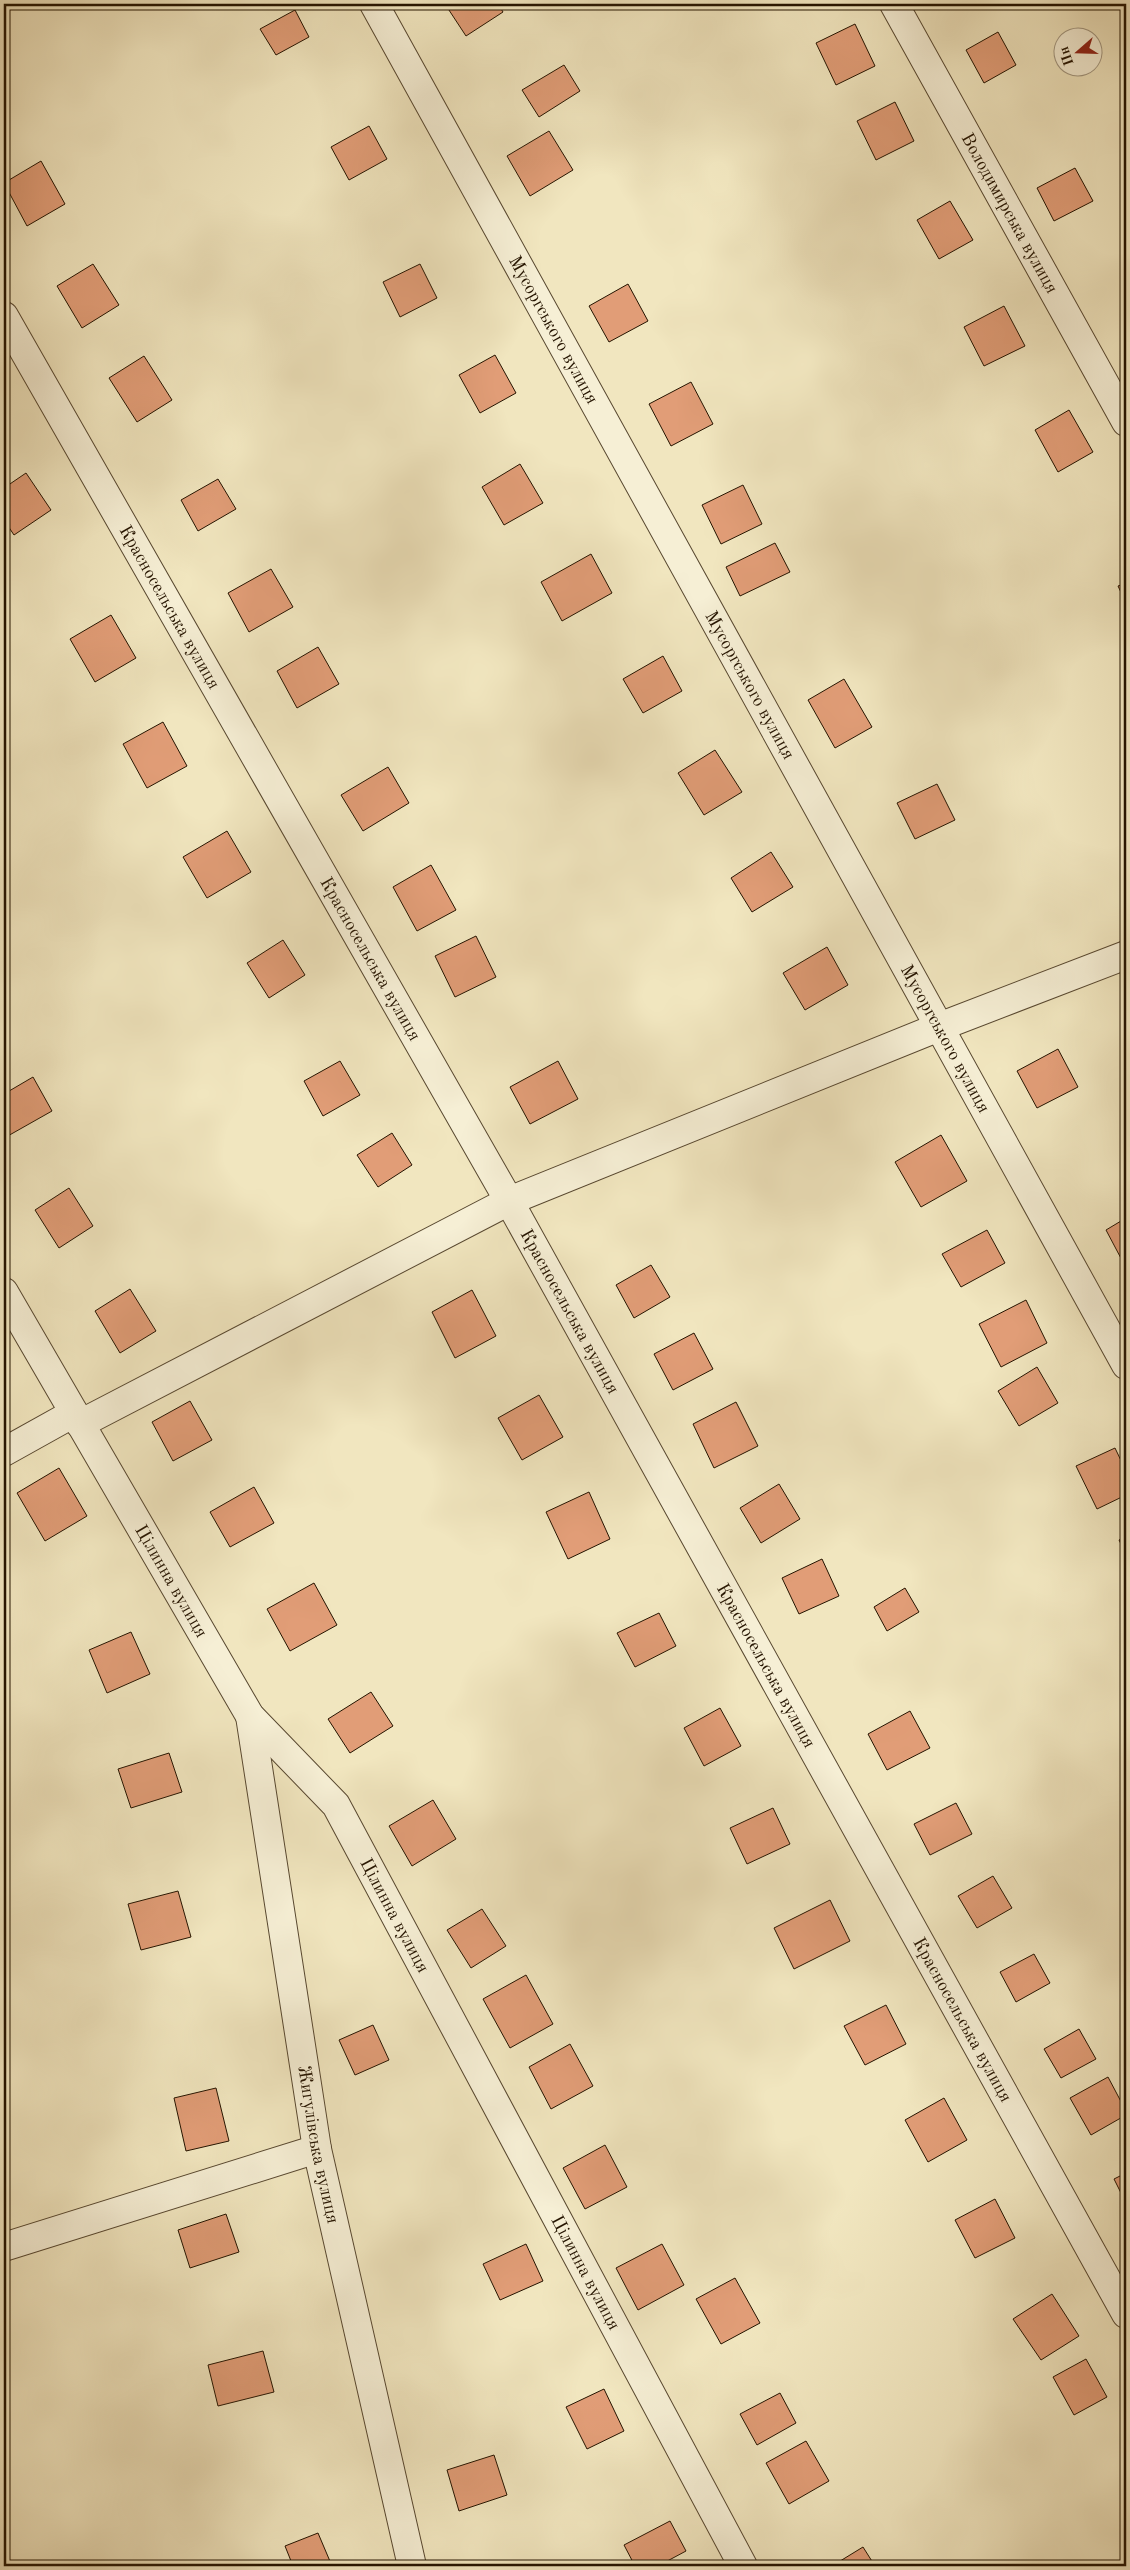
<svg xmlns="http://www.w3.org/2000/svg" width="1130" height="2570" font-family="'Old Standard TT',serif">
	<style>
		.building { fill: #e19d77; stroke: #251400 }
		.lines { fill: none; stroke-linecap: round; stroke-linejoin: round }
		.minor-casing { stroke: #584830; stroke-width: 30 }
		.minor { stroke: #f6efd5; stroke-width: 28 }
		.labels { text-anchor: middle; stroke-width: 4; stroke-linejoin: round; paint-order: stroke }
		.street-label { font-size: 18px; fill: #251400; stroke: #f6efd5 }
	</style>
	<rect width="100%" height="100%" fill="#f1e6bf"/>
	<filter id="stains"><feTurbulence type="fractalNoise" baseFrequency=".004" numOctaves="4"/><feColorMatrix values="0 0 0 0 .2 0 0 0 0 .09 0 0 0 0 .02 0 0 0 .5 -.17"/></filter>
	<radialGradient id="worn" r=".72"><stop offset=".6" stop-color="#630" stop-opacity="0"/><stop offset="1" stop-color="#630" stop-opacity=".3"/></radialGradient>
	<!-- building -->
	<g class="building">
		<polygon points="445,4 498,4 503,12 466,36"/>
		<polygon points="295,10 309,37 276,55 260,29"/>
		<polygon points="855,24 875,66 836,85 816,43"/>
		<polygon points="998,32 1016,65 984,83 966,50"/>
		<polygon points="564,65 580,91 539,117 522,90"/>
		<polygon points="895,102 914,141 876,160 857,121"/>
		<polygon points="369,126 387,159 349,180 331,147"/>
		<polygon points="549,131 573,170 530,196 507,156"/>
		<polygon points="41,161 65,204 27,226 4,183"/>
		<polygon points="1075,168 1093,201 1054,221 1037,188"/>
		<polygon points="950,201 973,240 939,259 917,220"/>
		<polygon points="93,264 119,305 82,328 57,286"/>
		<polygon points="420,264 437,298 400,317 383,282"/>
		<polygon points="628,284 648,321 609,342 589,306"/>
		<polygon points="1004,306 1025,346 984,366 964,327"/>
		<polygon points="495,355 516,393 480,413 459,375"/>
		<polygon points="144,356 172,400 137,422 109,378"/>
		<polygon points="691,382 713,424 671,446 649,404"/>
		<polygon points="1069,410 1093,452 1058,472 1035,430"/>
		<polygon points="520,464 543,503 504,525 482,487"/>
		<polygon points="26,473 51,510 14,535 4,520 4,488"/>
		<polygon points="218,479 236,509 198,531 181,500"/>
		<polygon points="743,485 762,524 721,544 702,505"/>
		<polygon points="775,543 790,572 740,596 726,567"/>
		<polygon points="591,554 612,593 562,621 541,582"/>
		<polygon points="271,569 293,607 249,632 228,593"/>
		<polygon points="1126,583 1126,603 1118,586"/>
		<polygon points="111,615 136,658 95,682 70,639"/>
		<polygon points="318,647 339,684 297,708 277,671"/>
		<polygon points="663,656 682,691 643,713 623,679"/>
		<polygon points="844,679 872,727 835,748 808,700"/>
		<polygon points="163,722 187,766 147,788 123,744"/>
		<polygon points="715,750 742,792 704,815 678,773"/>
		<polygon points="388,767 409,803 363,831 341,795"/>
		<polygon points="937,784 955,820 915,839 897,803"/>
		<polygon points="227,831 251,872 207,898 183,857"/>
		<polygon points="771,852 793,887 752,912 731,878"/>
		<polygon points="431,865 456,910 417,931 393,887"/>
		<polygon points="476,936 496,977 455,997 435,956"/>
		<polygon points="283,940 305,975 269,998 247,963"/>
		<polygon points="827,947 848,985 805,1010 783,973"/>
		<polygon points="1058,1049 1078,1087 1037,1108 1017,1071"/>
		<polygon points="340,1061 360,1095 323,1116 304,1081"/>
		<polygon points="558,1061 578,1099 530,1124 510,1087"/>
		<polygon points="33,1077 52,1111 6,1137 4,1134 4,1094"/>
		<polygon points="392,1133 412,1165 378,1187 357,1155"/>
		<polygon points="941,1135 967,1181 921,1207 895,1162"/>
		<polygon points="69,1188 93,1226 59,1248 35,1210"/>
		<polygon points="1126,1218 1126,1263 1124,1264 1106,1230"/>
		<polygon points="987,1230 1005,1263 961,1287 942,1254"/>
		<polygon points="651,1265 670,1297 634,1318 616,1285"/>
		<polygon points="130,1289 156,1331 120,1353 95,1311"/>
		<polygon points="472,1290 496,1336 455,1358 432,1312"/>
		<polygon points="1026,1300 1047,1343 1001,1367 979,1324"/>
		<polygon points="694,1333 713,1369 673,1390 654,1354"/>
		<polygon points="1037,1367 1058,1403 1019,1426 998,1391"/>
		<polygon points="539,1395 563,1437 522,1460 498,1418"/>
		<polygon points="190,1401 212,1440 173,1461 152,1422"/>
		<polygon points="736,1402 758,1446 714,1468 693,1424"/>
		<polygon points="1115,1448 1126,1471 1126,1495 1097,1509 1076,1466"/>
		<polygon points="59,1468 87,1516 45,1541 17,1493"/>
		<polygon points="779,1484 800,1519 761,1543 740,1508"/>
		<polygon points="254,1487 274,1523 230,1547 210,1512"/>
		<polygon points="589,1492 610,1539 568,1559 546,1512"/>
		<polygon points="1126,1536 1126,1554 1119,1540"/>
		<polygon points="822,1559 839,1596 799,1614 782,1578"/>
		<polygon points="314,1583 337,1625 290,1651 267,1609"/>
		<polygon points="905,1588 919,1612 887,1631 874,1607"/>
		<polygon points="659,1613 676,1646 635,1667 617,1633"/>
		<polygon points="131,1632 150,1674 107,1693 89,1650"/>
		<polygon points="371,1692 393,1726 350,1753 328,1719"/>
		<polygon points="720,1708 741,1746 704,1766 684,1728"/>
		<polygon points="910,1711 930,1748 887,1770 868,1734"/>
		<polygon points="169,1753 182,1792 131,1808 118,1769"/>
		<polygon points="433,1800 456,1839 412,1866 389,1826"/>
		<polygon points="956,1803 972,1834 930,1855 914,1824"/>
		<polygon points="773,1808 790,1844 747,1864 730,1828"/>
		<polygon points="993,1876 1012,1908 977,1928 958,1896"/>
		<polygon points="178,1891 191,1937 141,1950 128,1904"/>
		<polygon points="830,1900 850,1941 794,1969 774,1928"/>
		<polygon points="482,1909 506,1946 471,1968 447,1930"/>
		<polygon points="1034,1954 1050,1983 1016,2002 1000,1972"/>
		<polygon points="526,1975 553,2024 510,2048 483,1999"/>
		<polygon points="886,2005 906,2044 865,2065 844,2026"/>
		<polygon points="373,2025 389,2060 355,2075 339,2040"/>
		<polygon points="1079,2029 1096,2059 1061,2078 1044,2049"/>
		<polygon points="570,2044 593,2086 551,2109 529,2067"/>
		<polygon points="1108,2077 1126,2111 1126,2115 1091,2135 1070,2098"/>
		<polygon points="216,2088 229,2141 186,2151 174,2098"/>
		<polygon points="944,2098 967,2140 928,2162 905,2120"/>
		<polygon points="605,2145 627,2187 585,2209 563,2168"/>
		<polygon points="1126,2173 1126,2203 1114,2179"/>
		<polygon points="995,2199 1015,2238 975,2258 955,2220"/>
		<polygon points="226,2214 239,2252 190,2268 178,2230"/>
		<polygon points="526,2244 543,2281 500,2300 483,2264"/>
		<polygon points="662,2244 684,2285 638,2310 616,2268"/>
		<polygon points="735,2278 760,2323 721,2344 696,2299"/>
		<polygon points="1052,2294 1079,2336 1041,2360 1013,2319"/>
		<polygon points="263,2351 274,2392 218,2406 208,2365"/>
		<polygon points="1086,2359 1107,2397 1074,2415 1053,2377"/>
		<polygon points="604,2389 624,2431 587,2449 566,2407"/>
		<polygon points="780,2393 796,2423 757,2445 740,2414"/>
		<polygon points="806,2441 829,2481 789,2504 766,2463"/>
		<polygon points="494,2455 507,2495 459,2511 447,2470"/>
		<polygon points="670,2521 686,2551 658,2566 635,2566 624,2545"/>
		<polygon points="318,2533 332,2566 293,2566 285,2546"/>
		<polygon points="863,2547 875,2566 832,2566"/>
	</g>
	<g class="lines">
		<!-- minor casing -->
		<g class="minor-casing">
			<g id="minor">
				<path id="s1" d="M374,4L1126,1365"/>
				<path id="s2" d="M894,4L1126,422"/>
				<path id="s3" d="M4,316L509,1201L1126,2314"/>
				<path id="s4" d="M4,1292L250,1716L336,1805L743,2566"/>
				<polyline points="80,1424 509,1201 939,1027 1126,955"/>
				<polyline points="4,1452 74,1413"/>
				<path id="s5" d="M250,1716L317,2149L412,2566"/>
				<polyline points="4,2247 317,2149"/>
			</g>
		</g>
		<!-- minor -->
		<use href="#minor" class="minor"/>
	</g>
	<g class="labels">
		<!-- street labels -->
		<g class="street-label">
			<text dy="6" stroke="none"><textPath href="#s2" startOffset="239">Володимирська вулиця</textPath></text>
			<text dy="6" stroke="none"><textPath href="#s1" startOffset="372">Мусоргського вулиця</textPath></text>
			<text dy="6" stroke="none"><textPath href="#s3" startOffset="335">Красносельська вулиця</textPath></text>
			<text dy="6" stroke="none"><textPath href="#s1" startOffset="778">Мусоргського вулиця</textPath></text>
			<text dy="6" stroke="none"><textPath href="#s3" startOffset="740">Красносельська вулиця</textPath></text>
			<text dy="6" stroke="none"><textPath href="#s1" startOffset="1182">Мусоргського вулиця</textPath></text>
			<text dy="6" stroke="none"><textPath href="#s3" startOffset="1145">Красносельська вулиця</textPath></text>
			<text dy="6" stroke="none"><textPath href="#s4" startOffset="334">Цілинна вулиця</textPath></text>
			<text dy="6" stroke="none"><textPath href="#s3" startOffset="1550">Красносельська вулиця</textPath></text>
			<text dy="6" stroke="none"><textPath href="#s4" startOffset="739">Цілинна вулиця</textPath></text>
			<text dy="6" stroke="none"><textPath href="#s3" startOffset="1955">Красносельська вулиця</textPath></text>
			<text dy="6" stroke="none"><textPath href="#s5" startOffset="434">Жигулівська вулиця</textPath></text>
			<text dy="6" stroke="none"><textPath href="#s4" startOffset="1144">Цілинна вулиця</textPath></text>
		</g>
	</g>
	<!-- margin -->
	<rect width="1130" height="2570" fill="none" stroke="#f1e6bf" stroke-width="20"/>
	<rect x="5" y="5" width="1120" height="2560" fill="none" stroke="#251400" stroke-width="2.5"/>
	<rect x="10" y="10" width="1110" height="2550" fill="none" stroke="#251400"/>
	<!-- north arrow -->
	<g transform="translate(1078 52) rotate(250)"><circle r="24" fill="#f6efd5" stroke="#a29780"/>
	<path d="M0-4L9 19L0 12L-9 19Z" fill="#8f2418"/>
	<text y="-8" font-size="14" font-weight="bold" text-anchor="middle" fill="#251400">Пн</text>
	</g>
	<rect width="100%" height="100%" filter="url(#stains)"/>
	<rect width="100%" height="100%" fill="url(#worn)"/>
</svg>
